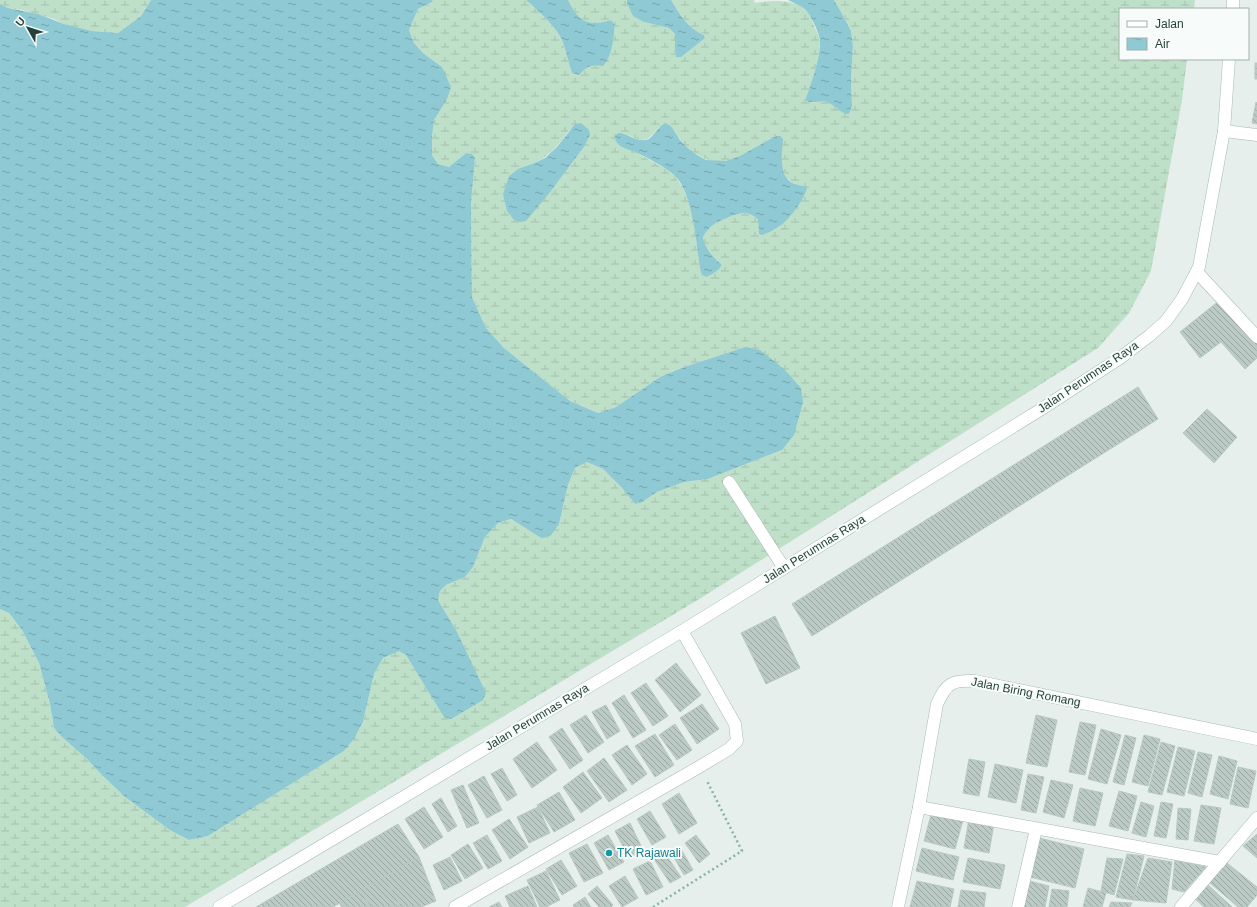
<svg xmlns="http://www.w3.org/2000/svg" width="1257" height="907" font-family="Helvetica,sans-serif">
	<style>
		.wetland { fill: url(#wetland-marsh); fill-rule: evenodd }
		.water { fill: url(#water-ripples) }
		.building { fill: url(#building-back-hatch); stroke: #b8c9c2 }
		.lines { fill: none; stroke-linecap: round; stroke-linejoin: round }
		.street-casing { stroke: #a8b8b2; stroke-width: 13 }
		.secondary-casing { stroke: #a4bbb3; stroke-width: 13 }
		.path { stroke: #86b3a5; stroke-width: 2.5; stroke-dasharray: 2 3; stroke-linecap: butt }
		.street { stroke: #fff; stroke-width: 12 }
		.secondary { stroke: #fff; stroke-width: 12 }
		.culture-dot { fill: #0f9aa8; stroke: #f7fbf9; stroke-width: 1.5 }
		.labels { text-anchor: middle; stroke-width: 4; stroke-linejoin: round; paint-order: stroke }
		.street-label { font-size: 12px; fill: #24423a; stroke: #f7fbf9 }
		.culture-label { font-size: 12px; fill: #0d838f; stroke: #f7fbf9; text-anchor: start }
	</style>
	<defs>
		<pattern id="wetland-marsh" width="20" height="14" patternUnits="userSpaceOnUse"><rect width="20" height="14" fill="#bfe0c8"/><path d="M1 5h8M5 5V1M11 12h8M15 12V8" fill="none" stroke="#a4c1ad"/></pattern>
		<pattern id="water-ripples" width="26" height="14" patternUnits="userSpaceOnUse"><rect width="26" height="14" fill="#8ec9d4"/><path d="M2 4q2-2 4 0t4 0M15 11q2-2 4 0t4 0" fill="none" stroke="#74a5ad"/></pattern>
		<pattern id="building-back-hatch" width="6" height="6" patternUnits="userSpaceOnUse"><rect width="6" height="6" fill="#bbcac4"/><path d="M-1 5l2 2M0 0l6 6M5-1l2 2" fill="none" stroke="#98a6a0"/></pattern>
	</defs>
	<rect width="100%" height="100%" fill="#e6efeb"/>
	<!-- wetland -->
	<g class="wetland">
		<polygon points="0,0 151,0 141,16 118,33 92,31 64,24 54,19 22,10 8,8 0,4"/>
		<path d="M433,0H526C536,8 557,28 562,40C566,50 568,62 572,73L593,66H603L613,36L615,25L611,20C587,27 579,22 568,0H627V3L644,22L669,28L675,34V50L676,56L680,57L705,37L703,34C687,28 680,14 671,0H754L755,3C771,0 789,0 803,7C809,12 812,19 814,26C816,30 819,35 820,40C820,57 812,85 805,100L829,102L852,106L851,78L853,46L851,31L841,12L834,0H1195L1194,9H1120V59H1187L1182,100L1151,271L1129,313L1098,348L701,598L185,907H0V609L9,613L22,630L39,663L50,704L54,728L63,738L87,759L102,775L125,797L146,812L189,840L208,836L344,751L354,739L363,722L374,674L383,658L399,650L406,655L445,717L456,630L438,600L440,591L446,585L465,577L473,567L485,537L498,523L511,519L541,538L559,524L568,485L575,468L587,462L603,469L622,488L635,504L641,503L657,492L684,482L708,479L782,450L745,347L684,367L660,377L616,407L598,413L570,401L504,348L486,328L472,297L471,204L475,158L466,153L449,167L438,164L432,155V137L434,120L439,110L442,67L423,53L414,43L409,30L418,9L432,2ZM671,126C683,146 700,164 726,161C742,159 762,144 776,136L782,155L781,164L786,177L792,183L798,205L788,218L778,228L759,234L758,220C749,210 739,213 727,218C715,223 710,225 703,237C705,250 713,257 722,265C719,271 712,274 707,277L700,268L693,216L689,201L683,188L675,176L666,169L637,153L618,144L628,135C646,143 646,142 659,127ZM570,129L584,147L551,191L532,164C551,155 558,146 570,129Z"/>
	</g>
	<!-- water -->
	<g class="water">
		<polygon points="151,0 433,0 432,2 418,9 409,30 414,43 423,53 442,67 451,87 447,99 434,120 432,137 432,155 438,164 449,167 466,153 472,154 475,158 471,204 472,297 486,328 504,348 570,401 598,413 616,407 660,377 684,367 745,347 760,350 784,369 801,388 803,402 794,435 782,450 708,479 684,482 657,492 641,503 635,504 622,488 603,469 587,462 575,468 568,485 559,524 551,535 541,538 511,519 498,523 485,537 473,567 465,577 446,585 440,591 438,600 456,630 486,693 483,700 451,719 444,717 406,655 399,651 383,658 374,674 363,722 354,739 344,751 208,836 189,840 170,830 125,797 102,775 87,759 63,738 54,728 50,704 39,663 22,630 9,613 0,609 0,4 8,8 38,14 64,24 92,31 118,33 141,16"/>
		<path d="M526,0H568C579,22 587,27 611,20L615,25C613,39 613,55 603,66C590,65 587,66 579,75L572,73C568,62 566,50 562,40C557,28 536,8 526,0Z"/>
		<path d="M627,0H671C680,14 687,28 704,35L705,38L681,57H676L675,50V34L669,28L644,22L633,16L627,3Z"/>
		<path d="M788,0H834L841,12L851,31L853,46L851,78L852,106L849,114C841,114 836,106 829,103C822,99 812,105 805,100C811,86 821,55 820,40C819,32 810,14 805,9C800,5 793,3 788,0Z"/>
		<polygon points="581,123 589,130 590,135 584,147 551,191 526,221 520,222 514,220 507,211 503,194 509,176 518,169 532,164 545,158 557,147 575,124"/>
		<path d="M665,123L671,126L680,140L688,148L697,155L706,160L726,161L740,156L776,136H780L783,139C782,152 778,177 794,184C798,185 802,186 807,187C806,198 787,223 777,228C772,231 767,233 762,235L759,234L758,220C749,210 739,213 727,218C715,223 710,225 703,237C705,249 713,257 722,265C719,271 712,274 707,277L702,275L700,268C696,243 693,192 674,175C665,167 646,157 635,152C630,150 622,148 618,144C616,142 615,139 615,136L618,133C628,133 639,144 649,139C654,135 657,128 665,123Z"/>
	</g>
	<!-- building -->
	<g class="building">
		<rect x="1255" y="63" width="2" height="16"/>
		<polygon points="1256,102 1257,103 1257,124 1252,123"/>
		<polygon points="1220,300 1257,343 1257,358 1245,369 1221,342 1200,358 1180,332"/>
		<polygon points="1138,387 1158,419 812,636 792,604"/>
		<polygon points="1207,409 1237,437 1214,463 1183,433"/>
		<polygon points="775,616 800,668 766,684 741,633"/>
		<polygon points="676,663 701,695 680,712 655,680"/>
		<polygon points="646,683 668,716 653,726 631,693"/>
		<polygon points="624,695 646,730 633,738 612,703"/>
		<polygon points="702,704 719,729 697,744 680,718"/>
		<polygon points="606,705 620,731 607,739 592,712"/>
		<polygon points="586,715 604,742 588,753 570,725"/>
		<polygon points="1036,715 1057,720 1047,767 1026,763"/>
		<polygon points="1080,722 1096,725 1085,775 1069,772"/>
		<polygon points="675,724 692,750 677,760 659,735"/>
		<polygon points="562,728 583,760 570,769 549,737"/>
		<polygon points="1101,729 1121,735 1107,784 1088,779"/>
		<polygon points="655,734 674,765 655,777 635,746"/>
		<polygon points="1125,735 1136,738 1124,785 1113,782"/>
		<polygon points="1144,735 1160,739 1148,786 1132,782"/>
		<polygon points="537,742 557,770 532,788 513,759"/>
		<polygon points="1161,742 1175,746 1162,795 1148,792"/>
		<polygon points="627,745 647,774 632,785 612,755"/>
		<polygon points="1178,747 1195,751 1184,796 1167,792"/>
		<polygon points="1198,752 1212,755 1202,797 1188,793"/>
		<polygon points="1219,756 1237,761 1228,799 1210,794"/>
		<polygon points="604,758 627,790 609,802 587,771"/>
		<polygon points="969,759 985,762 979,796 963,793"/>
		<polygon points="995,764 1023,770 1016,803 988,797"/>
		<polygon points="1238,767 1256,771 1248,808 1230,804"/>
		<polygon points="502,768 517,795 507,801 491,774"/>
		<polygon points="583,772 602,798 581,813 563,787"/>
		<polygon points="1028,774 1044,777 1036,813 1021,810"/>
		<polygon points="484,776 502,810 487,818 468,785"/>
		<polygon points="1051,780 1073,785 1064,818 1043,812"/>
		<polygon points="463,785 479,823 467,828 451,790"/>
		<polygon points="1080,788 1103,793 1095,826 1073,821"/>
		<polygon points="1119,791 1137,796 1128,831 1109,826"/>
		<polygon points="559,792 575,820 554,832 537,805"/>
		<polygon points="679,793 697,823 679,834 662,804"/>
		<polygon points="441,798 457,826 448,832 432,804"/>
		<polygon points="1141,802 1154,806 1146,837 1132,833"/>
		<polygon points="1161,802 1173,804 1166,838 1154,836"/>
		<polygon points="1201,805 1221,808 1214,844 1194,841"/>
		<polygon points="424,807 443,837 424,849 405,819"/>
		<polygon points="538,807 550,833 529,843 517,817"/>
		<polygon points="1178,808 1191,809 1188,840 1176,839"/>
		<polygon points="650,811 666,837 652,845 637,819"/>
		<polygon points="932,811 963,820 955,849 924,841"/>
		<polygon points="509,819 528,847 510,859 492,830"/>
		<polygon points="969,819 994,823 989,853 964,848"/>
		<polygon points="630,823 643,850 629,858 615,831"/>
		<polygon points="398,824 419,857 333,907 256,907"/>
		<polygon points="1257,834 1257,858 1243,846"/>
		<polygon points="487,835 502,861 488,869 473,843"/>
		<polygon points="608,835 624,862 609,870 594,843"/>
		<polygon points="696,835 710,854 699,863 685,843"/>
		<polygon points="1039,838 1084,849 1075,888 1030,877"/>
		<polygon points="468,844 483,868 465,879 451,855"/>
		<polygon points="587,844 603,873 584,882 569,853"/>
		<polygon points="680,847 693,870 684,875 671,852"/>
		<polygon points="922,848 959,857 953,880 916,871"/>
		<polygon points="664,852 681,877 670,883 654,859"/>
		<polygon points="1127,854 1144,856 1133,900 1116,897"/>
		<polygon points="419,857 436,901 421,907 401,907 384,877"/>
		<polygon points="450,857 462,881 444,890 433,865"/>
		<polygon points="968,858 1005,865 1000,889 963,882"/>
		<polygon points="1107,858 1123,859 1114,895 1101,891"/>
		<polygon points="1148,858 1172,862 1166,903 1133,900"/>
		<polygon points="561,860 577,886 562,895 546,869"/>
		<polygon points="1175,860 1206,867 1184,892 1172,889"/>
		<polygon points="650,861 663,887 646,895 633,869"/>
		<polygon points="1227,863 1257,887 1257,895 1247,907 1238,907 1209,882"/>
		<polygon points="546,871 560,900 546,907 540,907 527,880"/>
		<polygon points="625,876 638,898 622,907 609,886"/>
		<polygon points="384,877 401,907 371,907 360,891"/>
		<polygon points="917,881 954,889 950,907 910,907"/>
		<polygon points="1029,881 1049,886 1045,907 1022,907"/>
		<polygon points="1207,884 1232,907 1204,907 1194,898"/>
		<polygon points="528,886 537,907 510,907 505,896"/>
		<polygon points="597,886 613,905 611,907 599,907 588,894"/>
		<polygon points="1088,888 1106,893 1102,907 1083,907"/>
		<polygon points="1052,889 1069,891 1067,907 1049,907"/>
		<polygon points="961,890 986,893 984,907 958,907"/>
		<polygon points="360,891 371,907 342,907 339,903"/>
		<polygon points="585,897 591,907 574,907 573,905"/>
		<polygon points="499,902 502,907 489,907"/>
		<polygon points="1111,902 1132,903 1130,907 1109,907"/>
	</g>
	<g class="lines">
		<!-- street casing -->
		<g class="street-casing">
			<g id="street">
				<polyline points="1224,131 1257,135"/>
				<polyline points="1197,272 1257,337"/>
				<polyline points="729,482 784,568"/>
				<polyline points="919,807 1220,862"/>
				<polyline points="455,907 699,767 729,749 737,741 735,724 682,631"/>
				<path d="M898,907L919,807L937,704C947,683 951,680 975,681L1257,739"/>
				<polyline points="1018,907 1036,829"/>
				<polyline points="1181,907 1257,818"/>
			</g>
		</g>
		<!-- secondary casing -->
		<g class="secondary-casing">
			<g id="secondary">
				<polyline points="1233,9 1233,0"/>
				<polyline points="219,907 682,631 1040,410 1120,358 1149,336 1166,321 1182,299 1199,267 1224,131 1229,59"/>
			</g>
		</g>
		<!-- path -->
		<polyline class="path" points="653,907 742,851 707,781"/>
		<!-- street -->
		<use href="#street" class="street"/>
		<!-- secondary -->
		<use href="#secondary" class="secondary"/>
	</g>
	<!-- markers -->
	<circle class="culture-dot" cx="609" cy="853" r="4"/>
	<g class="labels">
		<!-- street labels -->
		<g class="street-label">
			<text transform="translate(1088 377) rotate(-34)" y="4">Jalan Perumnas Raya</text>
			<text transform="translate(814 549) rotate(-32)" y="4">Jalan Perumnas Raya</text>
			<text transform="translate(1026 692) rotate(11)" y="4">Jalan Biring Romang</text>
			<text transform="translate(537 717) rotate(-31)" y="4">Jalan Perumnas Raya</text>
		</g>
		<!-- culture labels -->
		<g class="culture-label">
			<text x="617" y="857">TK Rajawali</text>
		</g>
	</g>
	<!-- legend -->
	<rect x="1119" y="8" width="130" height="52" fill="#f7fbf9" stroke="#a3b1ad"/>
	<rect x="1127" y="21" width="20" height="6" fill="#ffffff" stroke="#a3b1ad"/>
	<text x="1155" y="28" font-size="12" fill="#24423a">Jalan</text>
	<rect x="1127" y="38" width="20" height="12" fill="url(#water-ripples)" stroke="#a3b1ad"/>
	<text x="1155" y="48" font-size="12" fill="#24423a">Air</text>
	<!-- north arrow -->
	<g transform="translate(28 28) rotate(309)" stroke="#f7fbf9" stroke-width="3" paint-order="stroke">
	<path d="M0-3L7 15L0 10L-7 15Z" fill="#24423a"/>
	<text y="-6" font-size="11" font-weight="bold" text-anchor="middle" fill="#24423a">U</text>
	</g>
</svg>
